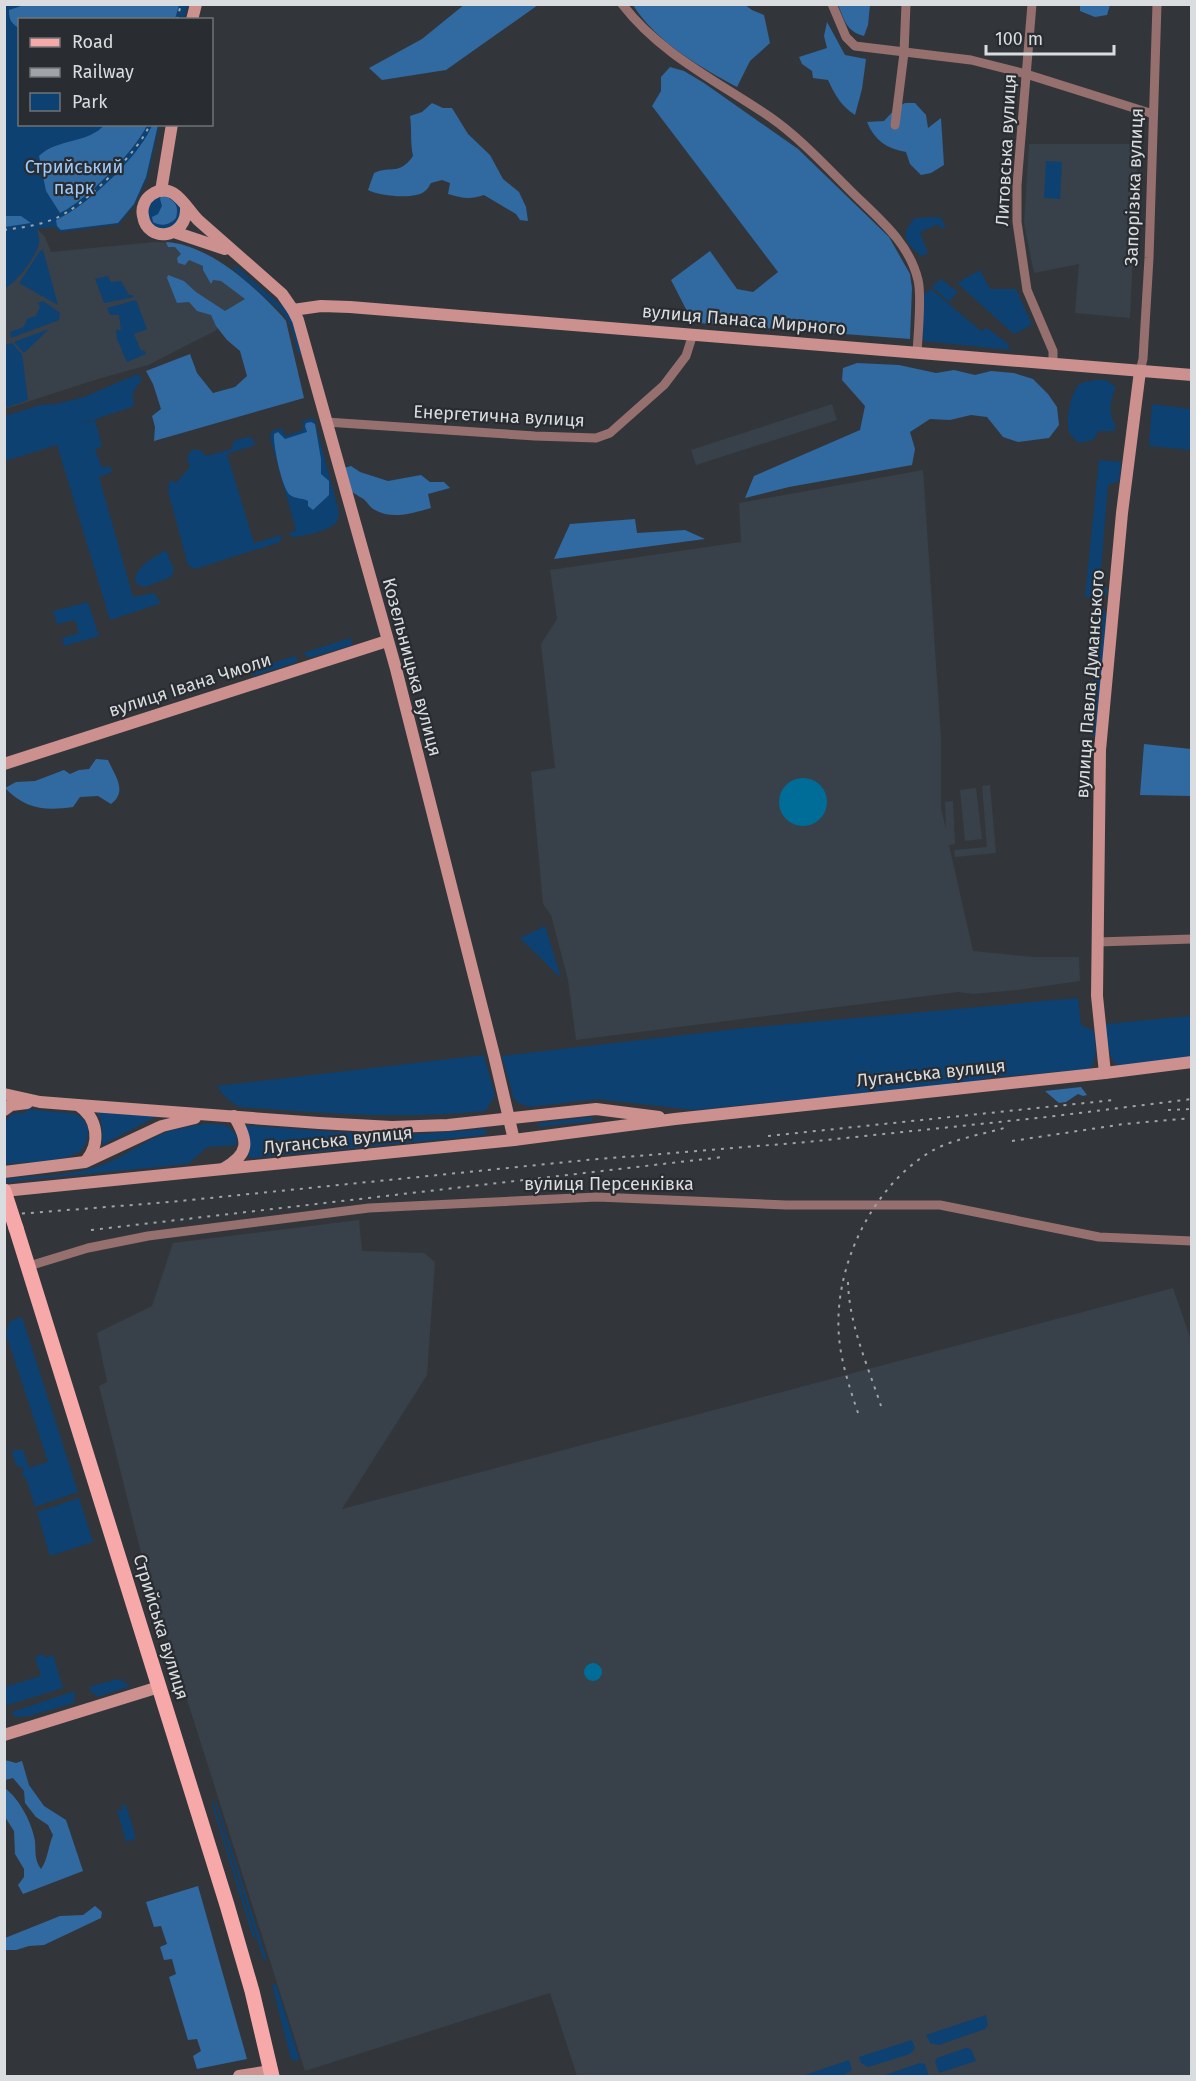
<svg xmlns="http://www.w3.org/2000/svg" width="1196" height="2081" font-family="'Fira Sans',sans-serif">
	<style>
		.built { fill: #384049 }
		.green { fill: #0c4172 }
		.forest { fill: #3169a1 }
		.water { fill: #006c98 }
		.lines { fill: none; stroke-linecap: round; stroke-linejoin: round }
		.street { stroke: #96706f; stroke-width: 9 }
		.secondary { stroke: #cc908f; stroke-width: 12 }
		.primary { stroke: #f6a9a8; stroke-width: 15 }
		.rail { stroke: #a1a4a7; stroke-width: 2; stroke-dasharray: 3 6; stroke-linecap: butt }
		.primary-bridge { stroke: #f6a9a8; stroke-width: 15 }
		.labels { text-anchor: middle; stroke-width: 4.5; stroke-linejoin: round; paint-order: stroke }
		.street-label { font-size: 18px; fill: #dadddf; stroke: #292c30 }
		.park-label { font-size: 18px; fill: #9ecafa; stroke: #292c30 }
	</style>
	<rect width="100%" height="100%" fill="#32363a"/>
	<!-- built -->
	<g class="built">
		<polygon points="1029,144 1138,144 1130,318 1075,313 1079,264 1034,273 1024,223"/>
		<polygon points="36,228 45,237 51,252 155,242 182,244 264,298 213,332 148,365 98,379 5,409 4,233"/>
		<polygon points="832,404 837,420 696,465 691,450"/>
		<polygon points="923,470 941,739 941,808 946,829 945,802 953,801 955,844 949,845 973,951 1033,957 1079,957 1080,981 1017,990 973,994 959,992 886,1001 576,1040 568,980 551,915 543,904 531,772 555,768 541,644 557,619 550,570 741,542 739,503"/>
		<polygon points="990,785 996,853 955,857 954,850 987,847 982,786"/>
		<polygon points="976,788 982,839 965,841 960,790"/>
		<polygon points="359,1220 362,1251 424,1253 435,1262 427,1375 342,1509 1173,1288 1192,1343 1191,2076 577,2076 550,1993 305,2071 143,1561 99,1386 107,1382 97,1333 152,1306 173,1243"/>
	</g>
	<!-- green -->
	<g class="green">
		<path d="M5,5H188L184,19L20,20V124L159,125L147,178L135,204L119,224L60,232L55,227L29,230L37,229C38,234 40,239 39,243C38,255 15,284 5,288Z"/>
		<polygon points="1046,161 1062,162 1060,199 1044,198"/>
		<circle cx="164" cy="212" r="17"/>
		<path d="M940,217L946,227L941,229L939,224L920,232L928,254L921,256C905,242 899,236 915,218Z"/>
		<polygon points="43,250 58,305 19,283 40,251"/>
		<polygon points="236,266 285,309 292,321 301,354 298,354 291,327 284,314 233,269"/>
		<polygon points="980,270 990,289 1016,289 1032,325 1014,334 957,283"/>
		<polygon points="108,276 111,282 121,281 129,295 133,295 134,297 104,303 95,279"/>
		<polygon points="941,279 958,292 949,302 932,287"/>
		<polygon points="931,289 981,331 987,328 1007,343 1011,350 923,341 923,295"/>
		<polygon points="136,300 147,329 134,334 141,351 144,350 146,354 127,362 117,339 116,330 121,330 119,315 110,315 107,308"/>
		<polygon points="43,301 60,313 59,320 11,338 10,332 24,327 27,319 36,316 40,307 38,303"/>
		<polygon points="49,329 24,353 14,342"/>
		<polygon points="12,343 22,354 28,400 5,408 5,345"/>
		<path d="M138,374L142,379C137,388 130,390 134,402L132,407L74,426L95,420L102,446L95,449L102,468L110,466L112,472L99,477L133,597L154,593L161,603L110,620L57,445L5,461V416L40,405L56,404L84,397Z"/>
		<path d="M1094,380H1106L1116,387C1110,401 1108,413 1116,427L1114,431H1099L1093,440L1079,443C1075,440 1071,436 1069,432C1065,422 1071,390 1080,384C1083,382 1090,381 1094,380Z"/>
		<polygon points="1152,404 1191,409 1191,450 1149,446"/>
		<path d="M314,418L339,512C339,513 338,520 337,521C333,530 302,537 292,537L289,533L296,530L270,437L272,431L282,428L285,436L304,430L302,421Z"/>
		<polygon points="248,437 253,439 255,445 227,454 254,543 282,535 280,542 195,569 188,565 168,491 170,480 176,483 190,467 187,457 192,450 200,450 206,456 232,449 234,441"/>
		<polygon points="1099,460 1121,462 1119,481 1108,485 1100,582 1108,591 1107,594 1100,598 1085,597"/>
		<path d="M166,550L174,570L171,577L145,587L136,584C131,568 156,557 166,550Z"/>
		<polygon points="88,602 99,636 64,646 62,638 79,633 75,620 57,624 53,611"/>
		<polygon points="1097,603 1100,604 1106,613 1098,735 1091,736"/>
		<polygon points="351,638 352,645 309,658 303,653"/>
		<polygon points="295,656 297,659 297,662 253,676 251,670"/>
		<polygon points="545,926 561,978 520,938"/>
		<path d="M1078,998L1081,1025L1094,1031C1095,1044 1098,1058 1090,1069L986,1078L975,1082L694,1110L598,1099L529,1107L519,1103L514,1099L502,1056L745,1028Z"/>
		<path d="M1191,1016V1057L1120,1067C1106,1056 1107,1040 1106,1024Z"/>
		<path d="M484,1055L495,1096L485,1111C403,1120 322,1113 240,1107C230,1102 223,1096 217,1086Z"/>
		<path d="M26,1109L76,1114C84,1119 88,1124 88,1133C87,1140 86,1146 80,1151C66,1162 24,1162 5,1164C4,1155 5,1146 5,1138C6,1121 3,1112 26,1113Z"/>
		<path d="M96,1110L159,1115L102,1145C103,1131 103,1122 96,1110Z"/>
		<polygon points="592,1117 593,1121 538,1127 539,1123"/>
		<path d="M203,1124C218,1124 229,1122 237,1137L236,1145L207,1147L188,1164L5,1182V1179C38,1176 73,1176 105,1164C125,1156 143,1142 162,1134C175,1128 189,1127 203,1124Z"/>
		<polygon points="242,1125 351,1133 421,1134 485,1129 487,1132 485,1135 251,1158 246,1152"/>
		<polygon points="22,1317 78,1492 35,1507 26,1478 22,1477 24,1469 16,1465 12,1452 15,1450 23,1450 29,1468 48,1462 6,1334 10,1321"/>
		<polygon points="79,1498 93,1542 50,1556 37,1512"/>
		<polygon points="44,1654 45,1658 53,1655 63,1688 5,1706 5,1687 41,1676 35,1657"/>
		<polygon points="118,1679 131,1686 100,1696 96,1696 88,1687"/>
		<polygon points="75,1691 74,1703 29,1716 16,1717 11,1712"/>
		<polygon points="216,1800 267,1960 264,1961 215,1801"/>
		<polygon points="213,1802 256,1939 253,1937 212,1805"/>
		<polygon points="121,1804 126,1806 136,1838 126,1842 117,1810 123,1810"/>
		<polygon points="276,1984 299,2058 298,2061 291,2059 272,1985"/>
		<polygon points="986,2015 988,2025 985,2029 939,2045 930,2043 926,2035"/>
		<polygon points="912,2040 915,2048 910,2054 868,2067 861,2063 859,2057"/>
		<polygon points="966,2048 971,2049 976,2061 939,2073 935,2062 937,2058"/>
		<path d="M849,2060L852,2070C841,2080 816,2077 802,2076Z"/>
		<polygon points="920,2063 925,2064 929,2076 882,2076"/>
	</g>
	<!-- forest -->
	<g class="forest">
		<polygon points="465,4 538,5 446,70 382,80 369,68 422,39"/>
		<path d="M726,4L745,5L752,10L764,15L770,43L750,61L737,87C700,67 656,42 633,5Z"/>
		<path d="M24,5V4L179,5L175,19L20,20L19,28C11,23 9,20 9,10Z"/>
		<path d="M838,5H870L868,25L864,36C846,31 845,21 838,5Z"/>
		<polygon points="1080,5 1080,4 1110,5 1107,15 1095,17 1080,11"/>
		<path d="M827,22L845,55L866,59L862,89L855,115C841,106 835,95 828,80L813,78L812,71L802,64L799,57L827,48L824,36Z"/>
		<polygon points="670,67 684,71 704,83 798,149 889,237 910,274 912,288 910,339 698,323 688,313 671,280 710,251 737,289 753,292 778,272 652,106 661,91 661,77"/>
		<path d="M432,103L443,108H452L468,134L490,155L503,179L519,192L526,207L528,221L520,220L516,214L484,195C470,200 461,198 448,194L450,183L442,180L431,183C429,186 428,189 425,191C416,200 379,196 368,190L374,173C391,165 399,176 413,156C410,142 412,129 410,116L422,112Z"/>
		<path d="M905,103H915L926,115L928,128L941,118L944,165L931,173L921,175L910,164L906,152C887,149 874,140 867,122L884,121L896,108Z"/>
		<path d="M105,124L147,125C136,150 85,202 60,213L46,191L39,156C57,138 89,144 105,124Z"/>
		<path d="M152,125H158L146,177L134,204L118,223L61,230L57,226L56,220C86,207 141,155 152,125Z"/>
		<path d="M162,194C173,200 180,204 176,218C170,225 161,227 153,222L152,217L158,214L162,206L160,199Z"/>
		<polygon points="4,216 21,216 31,223 5,227"/>
		<path d="M166,242C210,245 253,285 282,316L286,321L304,398L154,441L155,427L152,416L161,409L153,384L146,371L190,354L197,373L213,393L235,387L247,376L240,351L227,340L216,326L211,315L197,311L189,302L177,303L167,278L168,275L184,281L196,292L225,311L245,299L221,281L213,280L211,284L203,270V266L189,260L185,265L178,263L177,258L181,254L175,247H168Z"/>
		<polygon points="857,363 899,365 936,373 954,370 975,375 991,371 1014,373 1033,379 1048,394 1057,407 1059,425 1049,438 1018,442 1003,437 987,417 971,415 950,420 930,419 910,432 915,449 912,465 789,487 745,498 754,476 860,430 865,406 842,380 843,368"/>
		<path d="M311,422L315,424L321,459V474L329,481V495L313,510L308,506V501C303,498 295,499 290,495C282,489 273,445 274,434L278,432L285,439L307,432L305,426L306,423Z"/>
		<path d="M351,466L360,472L388,481L421,475L430,482H444L450,488L428,494L431,508C413,513 392,520 375,510C369,507 367,501 362,498C346,489 344,486 344,468Z"/>
		<polygon points="635,519 637,533 685,530 705,539 554,559 570,524"/>
		<polygon points="1144,744 1191,749 1191,796 1140,795"/>
		<path d="M96,759L108,760C115,776 128,791 111,804L98,796L80,797L73,807C45,811 25,809 5,788L16,782L35,781L64,770L70,774L79,770L89,769Z"/>
		<polygon points="1081,1087 1087,1095 1083,1096 1078,1094 1066,1102 1059,1103 1045,1091"/>
		<path d="M5,1760L16,1763L22,1761L29,1785L44,1806L66,1820L83,1871L23,1894L18,1885L24,1877V1869L15,1854L14,1831L5,1817V1788C19,1799 32,1822 35,1841C36,1852 34,1859 41,1869C48,1859 48,1847 53,1835L48,1825L36,1817L25,1803L24,1791L13,1778L5,1780Z"/>
		<polygon points="198,1886 247,2059 197,2069 193,2056 201,2051 197,2039 188,2040 169,1977 176,1974 172,1959 164,1960 160,1947 167,1944 161,1926 154,1927 146,1902"/>
		<polygon points="95,1906 102,1912 101,1918 44,1945 29,1946 16,1950 5,1950 5,1938 60,1916 83,1915"/>
	</g>
	<!-- water -->
	<g class="water">
		<circle cx="803" cy="802" r="24"/>
		<circle cx="593" cy="1672" r="9"/>
	</g>
	<g class="lines">
		<!-- street -->
		<g class="street">
			<path d="M622,4C661,55 719,82 770,117C803,140 831,172 860,200C884,223 910,246 918,280C922,295 918,335 917,352"/>
			<polyline points="832,4 846,37 855,46 971,60 1026,74 1153,114"/>
			<polyline points="1032,4 1017,185 1017,222 1027,290 1053,351 1053,364"/>
			<polyline points="895,125 904,53 906,4"/>
			<polyline points="1140,371 1143,359 1149,258 1157,4"/>
			<polyline points="326,422 535,436 596,438 610,433 664,385 686,356 693,334"/>
			<polyline points="1097,942 1192,939"/>
			<polyline points="29,1266 88,1248 148,1236 369,1208 597,1197 786,1205 940,1205 1099,1237 1192,1241"/>
		</g>
		<!-- secondary -->
		<g class="secondary">
			<polyline points="192,20 196,4"/>
			<polyline points="161,191 172,124"/>
			<path d="M186,207C188,239 147,244 143,216C141,208 145,199 151,195C173,179 186,208 198,220L282,294L293,310L298,320L396,669L494,1055L514,1140"/>
			<polyline points="174,232 225,249"/>
			<polyline points="293,310 321,306 350,307 1192,375"/>
			<polyline points="4,764 387,641"/>
			<polyline points="1105,1073 1097,996 1100,750 1122,513 1140,371"/>
			<polyline points="4,1094 40,1102 78,1105 319,1123 392,1127 448,1125 596,1109 659,1117"/>
			<path d="M78,1105C98,1118 101,1143 86,1161"/>
			<polyline points="4,1110 11,1105 27,1103"/>
			<path d="M223,1169C250,1154 249,1141 234,1116"/>
			<polyline points="4,1172 85,1162 162,1126 195,1118"/>
			<polyline points="4,1191 514,1140 675,1119 1105,1073 1192,1062"/>
			<polyline points="4,1735 159,1687"/>
			<polyline points="239,2076 270,2071"/>
		</g>
		<!-- primary -->
		<polyline class="primary" points="16,1228 227,1905 252,1991 272,2076"/>
		<!-- rail -->
		<g class="rail">
			<polyline points="177,20 181,4"/>
			<path d="M4,230C26,227 49,224 67,212C91,198 140,150 150,124"/>
			<polyline points="1168,1110 1192,1109"/>
			<polyline points="768,1136 1114,1100"/>
			<polyline points="1012,1141 1124,1124 1192,1118"/>
			<polyline points="4,1215 170,1202 587,1160 807,1142 1047,1117 1192,1099"/>
			<polyline points="91,1230 723,1157"/>
			<path d="M848,1282C849,1325 868,1366 881,1406"/>
			<path d="M858,1413C850,1389 841,1362 839,1337C833,1268 871,1188 930,1152C952,1139 980,1135 1004,1128"/>
		</g>
		<!-- primary-bridge -->
		<polyline class="primary-bridge" points="4,1191 16,1228"/>
	</g>
	<g class="labels">
		<!-- street labels -->
		<g class="street-label">
			<text transform="translate(1006 150) rotate(-87)" y="6">Литовська вулиця</text>
			<text transform="translate(1134 187) rotate(-88)" y="6">Запорізька вулиця</text>
			<text transform="translate(744 320) rotate(5)" y="6">вулиця Панаса Мирного</text>
			<text transform="translate(499 416) rotate(3)" y="6">Енергетична вулиця</text>
			<text transform="translate(412 667) rotate(75)" y="6">Козельницька вулиця</text>
			<text transform="translate(1090 684) rotate(-86)" y="6">вулиця Павла Думанського</text>
			<text transform="translate(190 685) rotate(-18)" y="6">вулиця Івана Чмоли</text>
			<text transform="translate(931 1073) rotate(-6)" y="6">Луганська вулиця</text>
			<text transform="translate(338 1140) rotate(-6)" y="6">Луганська вулиця</text>
			<text x="609" y="1190">вулиця Персенківка</text>
			<text transform="translate(161 1627) rotate(73)" y="6">Стрийська вулиця</text>
		</g>
		<!-- park labels -->
		<g class="park-label">
			<text x="74" y="173">Стрийський<tspan x="74" dy="21">парк</tspan></text>
		</g>
	</g>
	<!-- border -->
	<rect width="1196" height="2081" fill="none" stroke="#dadddf" stroke-width="12"/>
	<!-- legend -->
	<rect x="18" y="18" width="195" height="108" fill="#292c30" stroke="#707376" stroke-width="1.5"/>
	<rect x="30" y="38" width="30" height="9" fill="#f6a9a8" stroke="#707376" stroke-width="1.5"/>
	<text x="72" y="48" font-size="18" fill="#dadddf">Road</text>
	<rect x="30" y="68" width="30" height="9" fill="#a1a4a7" stroke="#707376" stroke-width="1.5"/>
	<text x="72" y="78" font-size="18" fill="#dadddf">Railway</text>
	<rect x="30" y="93" width="30" height="18" fill="#0c4172" stroke="#707376" stroke-width="1.5"/>
	<text x="72" y="108" font-size="18" fill="#dadddf">Park</text>
	<!-- scale -->
	<path d="M986 45v9h128v-9" fill="none" stroke="#dadddf" stroke-width="3"/>
	<text x="995" y="45" font-size="18" fill="#dadddf" stroke="#292c30" stroke-width="4.5" paint-order="stroke">100 m</text>
</svg>
